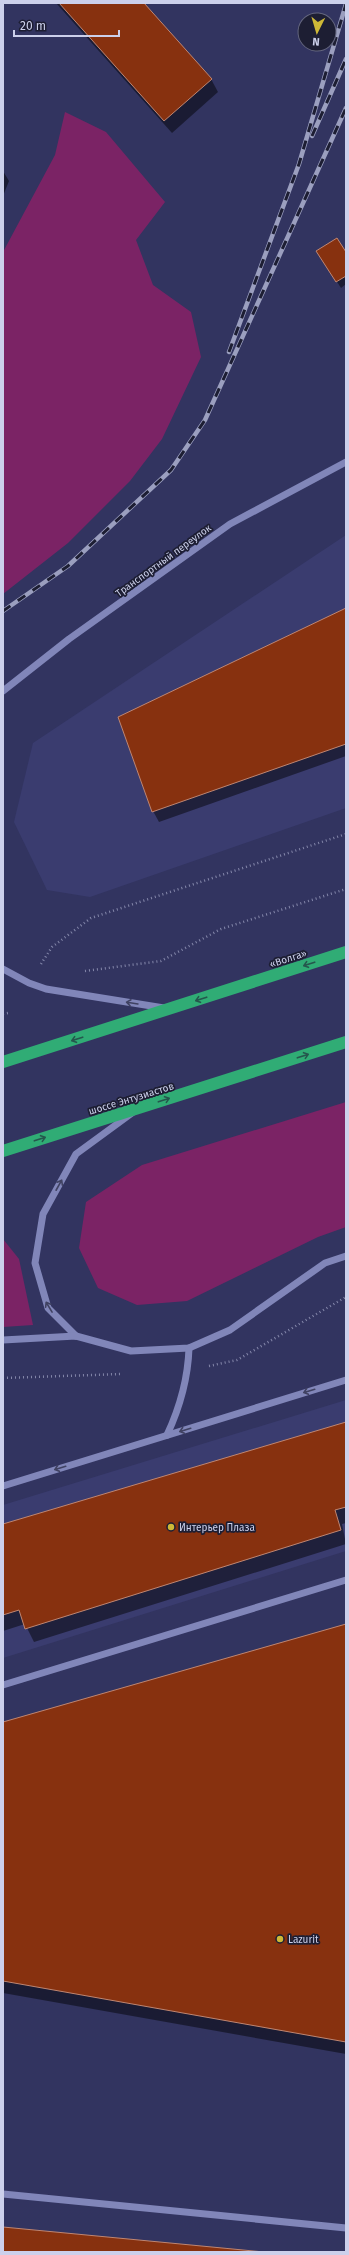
<svg xmlns="http://www.w3.org/2000/svg" width="349" height="2255" font-family="'Fira Sans',sans-serif">
	<style>
		.built { fill: #3a3c6f }
		.green { fill: #7b2365 }
		.shadow { fill: #0007 }
		.building { fill: #87310f; stroke: #bf8672 }
		.lines { fill: none; stroke-linecap: round; stroke-linejoin: round }
		.path { stroke: #8487aa; stroke-width: 2.5; stroke-dasharray: 1 3; stroke-linecap: butt }
		.minor { stroke: #8186b9; stroke-width: 7 }
		.highway { stroke: #30ac75; stroke-width: 12 }
		.rail-casing { stroke: #9b9fbf; stroke-width: 4.5 }
		.rail { stroke: #1d1e33; stroke-width: 3; stroke-dasharray: 9; stroke-linecap: butt }
		.oneway { stroke: #25574d }
		.oneway2 { stroke: #404262 }
		.poi-dot { fill: #ceb837; stroke: #1d1e33; stroke-width: 1.5 }
		.labels { text-anchor: middle; stroke-width: 3.5; stroke-linejoin: round; paint-order: stroke }
		.street-label { font-size: 10px; fill: #ccd0eb; stroke: #1d1e33 }
		.poi-label { font-size: 10px; fill: #ccd0eb; stroke: #1d1e33; text-anchor: start }
	</style>
	<rect width="100%" height="100%" fill="#323460"/>
	<!-- built -->
	<g class="built">
		<polygon points="346,535 346,808 90,897 47,890 14,822 33,743"/>
		<polygon points="346,1400 346,1551 3,1658 3,1505"/>
	</g>
	<!-- green -->
	<g class="green">
		<polygon points="65,112 106,132 165,202 136,240 153,285 191,312 201,357 162,439 130,481 68,543 3,594 3,252 55,155"/>
		<polygon points="346,1102 346,1227 318,1237 187,1301 137,1305 98,1288 79,1248 86,1202 142,1165"/>
		<polygon points="3,1239 19,1259 33,1325 3,1327"/>
	</g>
	<!-- shadow -->
	<g class="shadow">
		<polygon points="56,3 143,3 211,79 218,92 172,133"/>
		<polygon points="3,171 9,181 3,196"/>
		<polygon points="346,254 346,284 341,288 321,257"/>
		<polygon points="346,609 346,756 159,822 153,811"/>
		<polygon points="346,1423 346,1523 342,1524 346,1544 34,1642 25,1624 3,1631 3,1525"/>
		<polygon points="346,1625 346,2054 3,1993 3,1723"/>
	</g>
	<!-- building -->
	<g class="building">
		<polygon points="59,3 144,3 212,79 164,121"/>
		<polygon points="337,238 346,252 346,276 336,282 316,251"/>
		<polygon points="346,608 346,744 152,812 118,717"/>
		<polygon points="346,1422 346,1507 335,1510 341,1530 25,1629 19,1610 3,1615 3,1524"/>
		<polygon points="346,1624 346,2042 3,1981 3,1722"/>
		<polygon points="3,2227 264,2252 3,2252"/>
	</g>
	<g class="lines">
		<!-- path -->
		<g class="path">
			<polyline points="41,964 52,947 91,918 346,834"/>
			<polyline points="85,971 161,961 221,929 346,889"/>
			<polyline points="3,1014 8,1013"/>
			<polyline points="209,1366 237,1360 346,1297"/>
			<polyline points="3,1378 122,1374"/>
		</g>
		<!-- minor -->
		<g class="minor">
			<polyline points="3,691 69,639 230,524 346,462"/>
			<polyline points="3,969 29,983 46,989 164,1008"/>
			<polyline points="76,1336 48,1308 35,1263 43,1214 76,1154 132,1113"/>
			<polyline points="3,1340 76,1336 131,1351 189,1348 230,1330 325,1263 346,1256"/>
			<path d="M167,1435C180,1407 188,1379 189,1348"/>
			<polyline points="3,1486 346,1380"/>
			<polyline points="3,1685 346,1580"/>
			<polyline points="3,2194 346,2228"/>
		</g>
		<!-- highway -->
		<g class="highway">
			<polyline points="3,1062 346,952"/>
			<polyline points="3,1151 346,1042"/>
		</g>
		<!-- rail casing -->
		<g class="rail-casing">
			<g id="rail">
				<polyline points="312,136 346,59"/>
				<polyline points="229,352 299,164 346,4"/>
				<polyline points="3,611 68,566 171,470 205,420 346,108"/>
			</g>
		</g>
		<!-- rail -->
		<use href="#rail" class="rail"/>
	</g>
	<!-- one-way arrows -->
	<defs><path id="oneway-shaft" d="M-6 0H5M1.5-3L5.5 0L1.5 3" fill="none" stroke-width="1.6" stroke-linecap="round" stroke-linejoin="round"/></defs>
	<g class="oneway">
		<use href="#oneway-shaft" transform="translate(309 964) rotate(162)"/>
		<use href="#oneway-shaft" transform="translate(201 999) rotate(162)"/>
		<use href="#oneway-shaft" transform="translate(77 1039) rotate(162)"/>
		<use href="#oneway-shaft" transform="translate(303 1056) rotate(-18)"/>
		<use href="#oneway-shaft" transform="translate(164 1100) rotate(-18)"/>
		<use href="#oneway-shaft" transform="translate(40 1139) rotate(-18)"/>
	</g>
	<g class="oneway2">
		<use href="#oneway-shaft" transform="translate(132 1003) rotate(-171)"/>
		<use href="#oneway-shaft" transform="translate(59 1185) rotate(-61)"/>
		<use href="#oneway-shaft" transform="translate(49 1307) rotate(-121)"/>
		<use href="#oneway-shaft" transform="translate(309 1391) rotate(163)"/>
		<use href="#oneway-shaft" transform="translate(185 1430) rotate(163)"/>
		<use href="#oneway-shaft" transform="translate(60 1468) rotate(163)"/>
	</g>
	<!-- markers -->
	<g class="poi-dot">
		<circle cx="171" cy="1527" r="4"/>
		<circle cx="280" cy="1939" r="4"/>
	</g>
	<g class="labels">
		<!-- street labels -->
		<g class="street-label">
			<text transform="translate(163 560) rotate(-36)" y="4">Транспортный переулок</text>
			<text transform="translate(288 958) rotate(-18)" y="4">«Волга»</text>
			<text transform="translate(131 1098) rotate(-17)" y="4">шоссе Энтузиастов</text>
		</g>
		<!-- poi labels -->
		<g class="poi-label">
			<text x="179" y="1531">Интерьер Плаза</text>
			<text x="288" y="1943">Lazurit</text>
		</g>
	</g>
	<!-- border -->
	<rect width="349" height="2255" fill="none" stroke="#ccd0eb" stroke-width="8"/>
	<!-- north arrow -->
	<g transform="translate(317 32) rotate(185)"><circle r="19" fill="#1d1e33" stroke="#63657d"/>
	<path d="M0-3L7 15L0 10L-7 15Z" fill="#ceb837"/>
	<text y="-6" font-size="11" font-weight="bold" text-anchor="middle" fill="#ccd0eb">N</text>
	</g>
	<!-- scale -->
	<path d="M14 30v6h105v-6" fill="none" stroke="#ccd0eb" stroke-width="2"/>
	<text x="20" y="30" font-size="12" fill="#ccd0eb" stroke="#1d1e33" stroke-width="3" paint-order="stroke">20 m</text>
</svg>
